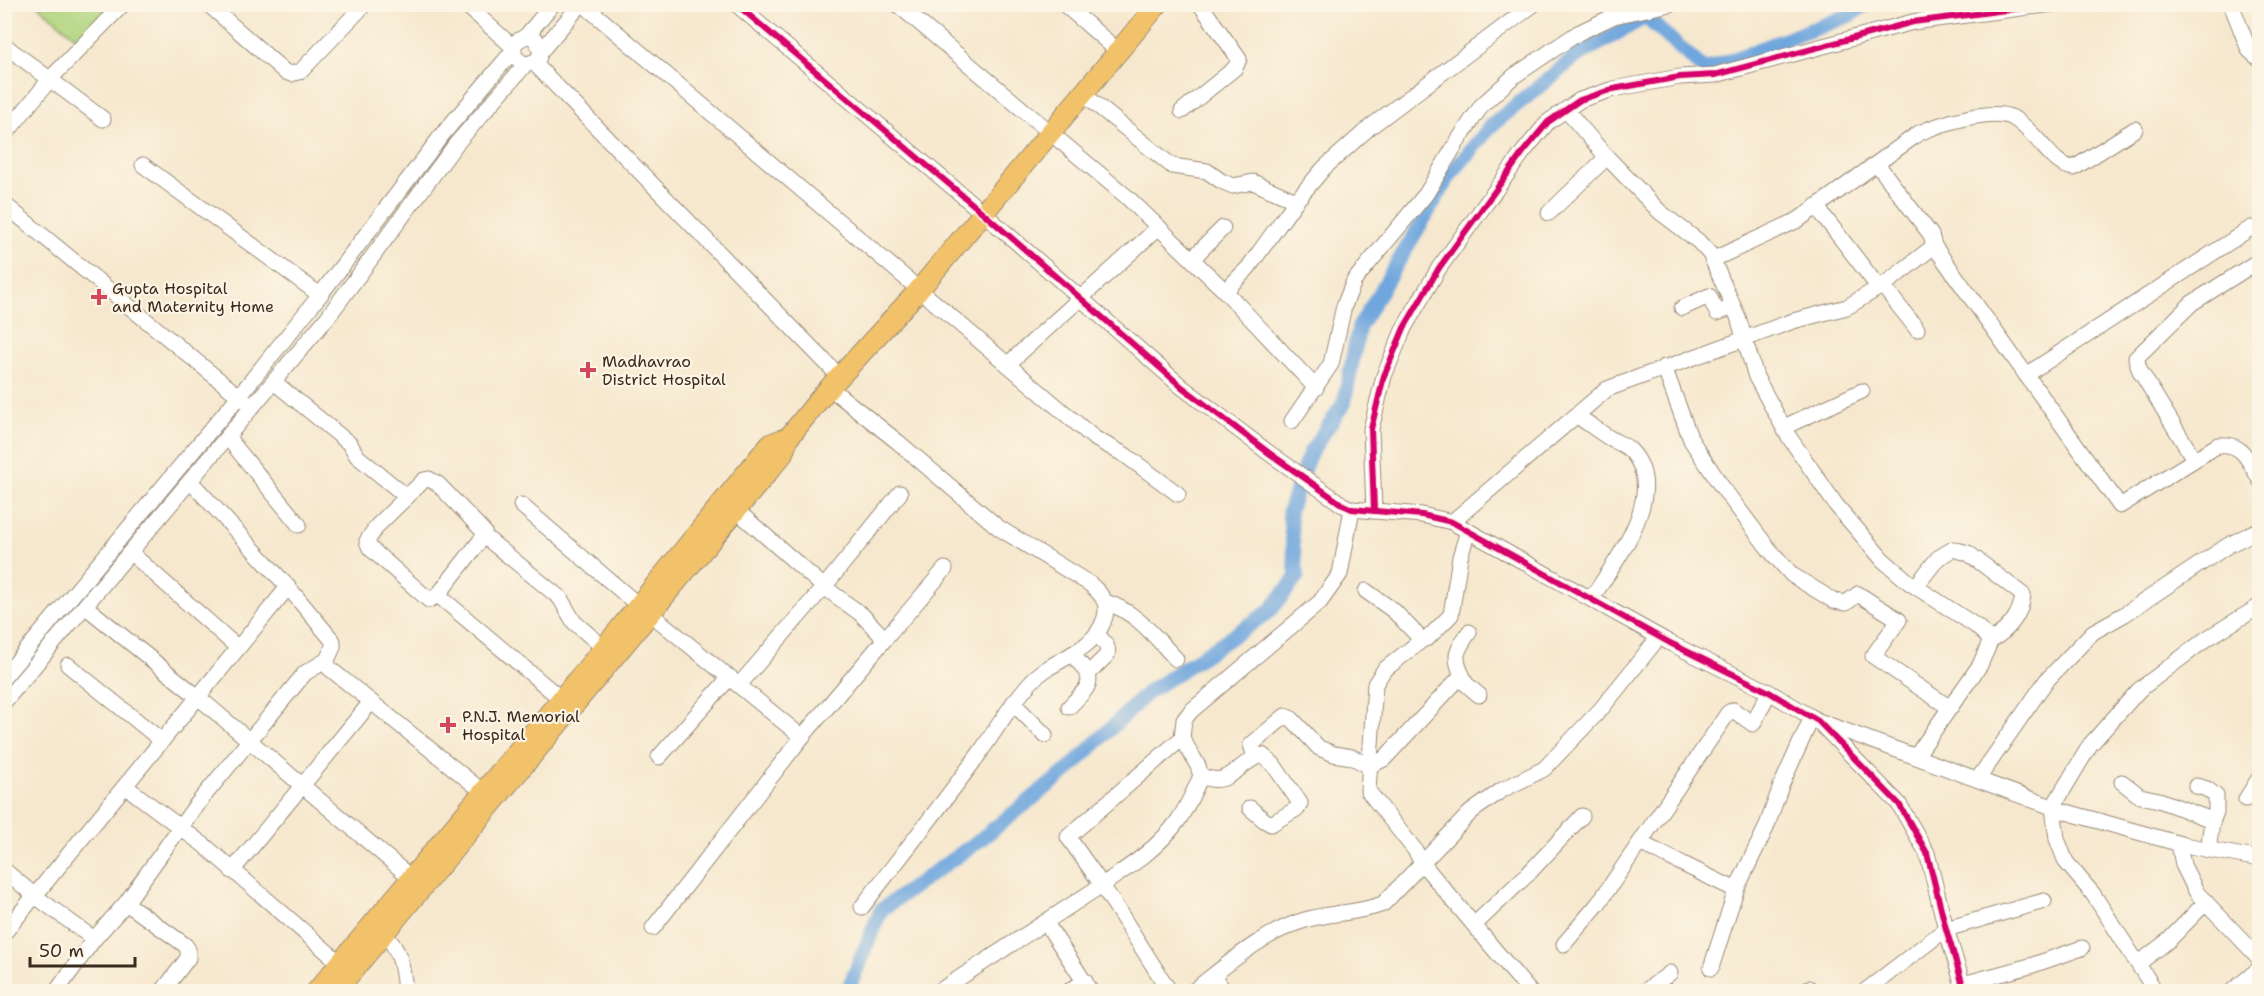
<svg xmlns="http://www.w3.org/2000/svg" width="2264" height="996" font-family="'Shantell Sans',sans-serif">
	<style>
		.green { fill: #afd47d; stroke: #757f4e; stroke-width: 1.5 }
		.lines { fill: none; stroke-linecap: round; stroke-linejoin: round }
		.canal { stroke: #6ea6dd; stroke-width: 15 }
		.minor-casing { stroke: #988976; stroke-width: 17 }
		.major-casing { stroke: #988976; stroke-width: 22 }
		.minor { stroke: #fff; stroke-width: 15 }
		.major { stroke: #f2c26a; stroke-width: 20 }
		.cycleway-casing { stroke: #fcf5e5; stroke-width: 10 }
		.cycleway { stroke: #d6006c; stroke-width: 6 }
		.poi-dot { fill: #d1495b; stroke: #fcf5e5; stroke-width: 2 }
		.labels { text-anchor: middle; stroke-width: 4.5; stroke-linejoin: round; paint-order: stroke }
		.poi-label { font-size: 16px; fill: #3b2a1e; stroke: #fcf5e5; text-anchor: start }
	</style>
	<rect width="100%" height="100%" fill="#fcf5e5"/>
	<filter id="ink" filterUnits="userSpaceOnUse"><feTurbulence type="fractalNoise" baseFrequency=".0167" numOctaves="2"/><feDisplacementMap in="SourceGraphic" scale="12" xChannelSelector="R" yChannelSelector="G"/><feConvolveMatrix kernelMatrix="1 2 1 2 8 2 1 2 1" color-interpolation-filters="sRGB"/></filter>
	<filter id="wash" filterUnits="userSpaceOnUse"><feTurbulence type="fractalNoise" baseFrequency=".008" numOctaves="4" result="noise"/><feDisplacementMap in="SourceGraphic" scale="24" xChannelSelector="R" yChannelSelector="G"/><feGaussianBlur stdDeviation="1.35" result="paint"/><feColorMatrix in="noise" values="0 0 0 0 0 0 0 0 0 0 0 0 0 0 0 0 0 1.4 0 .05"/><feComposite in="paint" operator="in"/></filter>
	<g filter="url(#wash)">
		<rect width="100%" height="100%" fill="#f6e8ce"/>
		<!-- green -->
		<polygon class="green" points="37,5 112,5 79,40"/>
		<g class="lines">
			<!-- canal -->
			<polyline class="canal" points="847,992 881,910 977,842 1067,771 1147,693 1270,611 1297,577 1289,512 1304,468 1310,453 1344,403 1359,327 1450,175 1492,125 1574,58 1645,17 1705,70 1850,15 1866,4"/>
		</g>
	</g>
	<g filter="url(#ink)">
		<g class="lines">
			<!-- minor casing -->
			<g class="minor-casing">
				<g id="minor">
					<polyline points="208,4 285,72 291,74 301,71 365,4"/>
					<polyline points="465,4 513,47"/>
					<polyline points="583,4 1094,438 1125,455 1178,494"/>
					<polyline points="736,4 982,212 1182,387 1269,453 1343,505 1352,509 1422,515 1452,522 1670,643 1769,692 1818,721 1899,804 1927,853 1946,929 1965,992"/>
					<polyline points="897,4 1127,197 1225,291 1316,388"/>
					<polyline points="1064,4 1118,51"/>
					<polyline points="2231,4 2249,50 2260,60"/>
					<polyline points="526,36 535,38 541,51 538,60 525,65 514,56 514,43 526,36 553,4"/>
					<polyline points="4,45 103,119"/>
					<polyline points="541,51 581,4"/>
					<polyline points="534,63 840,377"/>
					<polyline points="1082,93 1172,166 1207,171 1221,181 1233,186 1253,182 1296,201"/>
					<polyline points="1566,110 1605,155 1660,212 1698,241 1710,254 1738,317 1756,377 1787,434 1836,505 1883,560 1910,583 1976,626 1991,640 1980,665 1916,756"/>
					<polyline points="1182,111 1235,68 1239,59 1200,4"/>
					<polyline points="4,136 51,78 123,4"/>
					<path d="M1877,164L1931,235L1934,246L2120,506L2218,445C2244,442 2249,462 2260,480"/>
					<polyline points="143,165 320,295"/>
					<polyline points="4,204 246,402"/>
					<polyline points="1816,206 1879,288"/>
					<polyline points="1549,213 1607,157"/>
					<polyline points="1192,259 1223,228"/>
					<path d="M1714,259L1798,220L1919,133C1940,124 1992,107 2013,118C2025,125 2035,137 2044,147C2053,157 2060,166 2074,168L2135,129"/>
					<polyline points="1883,286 1917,329"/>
					<polyline points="1225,291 1248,268 1296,201 1324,168 1370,127 1534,4"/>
					<polyline points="1682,308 1709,296 1717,313 1733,307"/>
					<polyline points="1008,364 1159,227"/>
					<polyline points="1664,367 1691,440 1722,487 1768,548 1792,575 1834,601 1846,603 1858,594 1899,620 1873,656 1950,708"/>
					<polyline points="2026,375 2251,228"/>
					<polyline points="274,382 350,444 357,456 407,497"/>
					<path d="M830,388L898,442L999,528L1090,584C1106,598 1111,607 1101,627C1086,655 1050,660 1030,683C1010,705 996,730 979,754C941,806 901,856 862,907"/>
					<path d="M1577,416C1588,423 1600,432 1611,439C1618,443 1626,445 1631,451C1670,493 1615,562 1591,599"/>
					<polyline points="1292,421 1331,364 1344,306 1354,281 1426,194 1457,142 1482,105 1514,76 1578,33 1614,16 1670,4"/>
					<polyline points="1784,427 1862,391"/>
					<polyline points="228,438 299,525"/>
					<polyline points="2194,459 2140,371 2136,358 2192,303 2260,260"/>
					<polygon points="429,479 438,484 484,532 484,536 438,595 429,600 370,548 367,541 377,526 424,480"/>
					<polyline points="900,493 824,587 861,614 885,639 945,569"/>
					<polyline points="521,505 638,605"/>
					<polyline points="736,510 824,587 739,685"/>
					<polyline points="1374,511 1371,429 1384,376 1404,328 1439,268 1524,151 1548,122 1580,100 1613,89 1680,77 1715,75 1913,22 2053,4"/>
					<polyline points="1452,522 1607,389 1793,321 1847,307 1888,282 1934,246"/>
					<polyline points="484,536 560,598 574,622 604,648"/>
					<polyline points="131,553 238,648"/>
					<path d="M1916,586L1938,558L1953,549L1968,553L2023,595C2021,615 2008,631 1991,640"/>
					<polyline points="288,587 333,641 333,647 327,660 329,668 482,791"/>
					<polyline points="1366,591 1394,611 1422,640 1428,638 1451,615 1460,557 1468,531"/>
					<polyline points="438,595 561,699"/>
					<path d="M1105,602C1136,611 1155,637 1176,659"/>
					<polyline points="86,607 198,697 288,587 191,482"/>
					<polyline points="651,614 802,737 653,928"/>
					<polyline points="1422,640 1384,670 1375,684 1368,791 1415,850 1422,863 1530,992"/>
					<polyline points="68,665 162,741"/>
					<path d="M1089,673L1107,655C1110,646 1102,640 1097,634"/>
					<polyline points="1462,675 1466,684 1479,695"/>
					<polyline points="4,677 239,396 320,295 442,135 512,52"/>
					<polyline points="4,702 327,318 456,144 525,65"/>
					<polyline points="1013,703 1045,735"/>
					<path d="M1069,707C1094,682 1096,681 1072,654"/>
					<polyline points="1821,722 2063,811 2184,845 2260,859"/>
					<polyline points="802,737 885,639"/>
					<path d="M1182,738L1198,766L1201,776C1194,791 1187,808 1177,822C1158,848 1129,867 1102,885L1068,837L1182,738L1184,720L1191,711L1320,602L1340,574L1352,509"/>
					<polyline points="659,757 730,677"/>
					<path d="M1255,757L1251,745L1285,716L1292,719L1319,748L1334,754L1352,757L1369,766L1384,759L1462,675C1452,654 1458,650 1469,632"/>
					<path d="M1201,776C1231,789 1237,762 1262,755L1273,764L1300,803L1298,808L1271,824L1264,820L1250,808"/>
					<polyline points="1978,779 2046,681 2093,632 2125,614 2227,546 2260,529"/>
					<polyline points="2122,782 2140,796 2159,800 2209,819 2212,822 2208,850"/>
					<polyline points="125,786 205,846 340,963"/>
					<polyline points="2196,786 2207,789 2216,796 2216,812 2212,822"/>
					<polyline points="2246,799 2260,777"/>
					<polyline points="1640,843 1736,890"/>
					<polyline points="2179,844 2183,865 2197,893 2260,959"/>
					<polyline points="4,870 35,896 94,939 56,992"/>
					<polyline points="232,871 371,702"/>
					<polyline points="126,903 185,945 188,949 188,958 162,992"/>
					<polyline points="1046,923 1091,992"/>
					<polyline points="1474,925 1529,873 1582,816"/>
					<polyline points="4,933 198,697 410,877"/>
					<path d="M383,933C401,949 403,969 405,992"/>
					<polyline points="94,939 126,903 194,808 305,673 327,660"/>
					<polyline points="1564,944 1598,904 1728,713 1733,710 1753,724 1769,692"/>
					<polyline points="2139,963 2169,940 2206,902"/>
					<polyline points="1711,968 1736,890 1766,828 1781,786 1812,717"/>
					<polyline points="1214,975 1224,992"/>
					<polyline points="1963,984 2030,966 2082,948"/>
					<polyline points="938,992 1102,885 1170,992"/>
					<polyline points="1068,992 1085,981"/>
					<path d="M1192,992C1227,965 1262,933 1305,920C1331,912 1357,914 1383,904L1471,812L1502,790L1544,769L1601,709L1659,637"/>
					<polyline points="1644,992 1670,973"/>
					<polyline points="1804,992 1809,988"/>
					<polyline points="1864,992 1946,929 2044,901"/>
					<polyline points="2156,992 2093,894 2066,862 2057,839 2053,807 2090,745 2139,690 2206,639 2260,606"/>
					<polyline points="2231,992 2260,968"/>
				</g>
			</g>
			<!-- major casing -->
			<g class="major-casing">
				<g id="major">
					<polyline points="316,992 604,648 770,444 789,437"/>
					<polyline points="335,992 782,455 789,437 822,396 918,291 1158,4"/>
				</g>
			</g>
			<!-- minor -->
			<use href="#minor" class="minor"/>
			<!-- major -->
			<use href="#major" class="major"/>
			<!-- cycleway casing -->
			<g class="cycleway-casing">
				<g id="cycleway">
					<polyline points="736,4 982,212 1182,387 1269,453 1343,505 1352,509 1422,515 1452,522 1670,643 1769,692 1818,721 1899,804 1927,853 1946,929 1965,992"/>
					<polyline points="1374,511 1371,429 1384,376 1404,328 1439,268 1524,151 1548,122 1580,100 1613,89 1680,77 1715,75 1913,22 2053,4"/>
				</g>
			</g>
			<!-- cycleway -->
			<use href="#cycleway" class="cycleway"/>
		</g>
	</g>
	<!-- markers -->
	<g class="poi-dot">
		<path d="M96 288h6v6h6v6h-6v6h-6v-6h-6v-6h6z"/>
		<path d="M585 361h6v6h6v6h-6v6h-6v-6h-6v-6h6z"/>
		<path d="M445 716h6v6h6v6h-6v6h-6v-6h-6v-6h6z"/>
	</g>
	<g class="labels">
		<!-- poi labels -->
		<g class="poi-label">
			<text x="112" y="294">Gupta Hospital<tspan x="112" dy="18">and Maternity Home</tspan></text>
			<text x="602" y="367">Madhavrao<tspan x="602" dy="18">District Hospital</tspan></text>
			<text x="462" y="722">P.N.J. Memorial<tspan x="462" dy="18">Hospital</tspan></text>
		</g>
	</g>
	<!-- margin -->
	<rect width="2264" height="996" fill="none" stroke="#fcf5e5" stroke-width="24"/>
	<!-- scale -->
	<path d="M30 957v9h105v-9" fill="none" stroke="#3b2a1e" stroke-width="3"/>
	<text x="39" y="957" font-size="18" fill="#3b2a1e" stroke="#fcf5e5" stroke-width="4.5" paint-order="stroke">50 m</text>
</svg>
